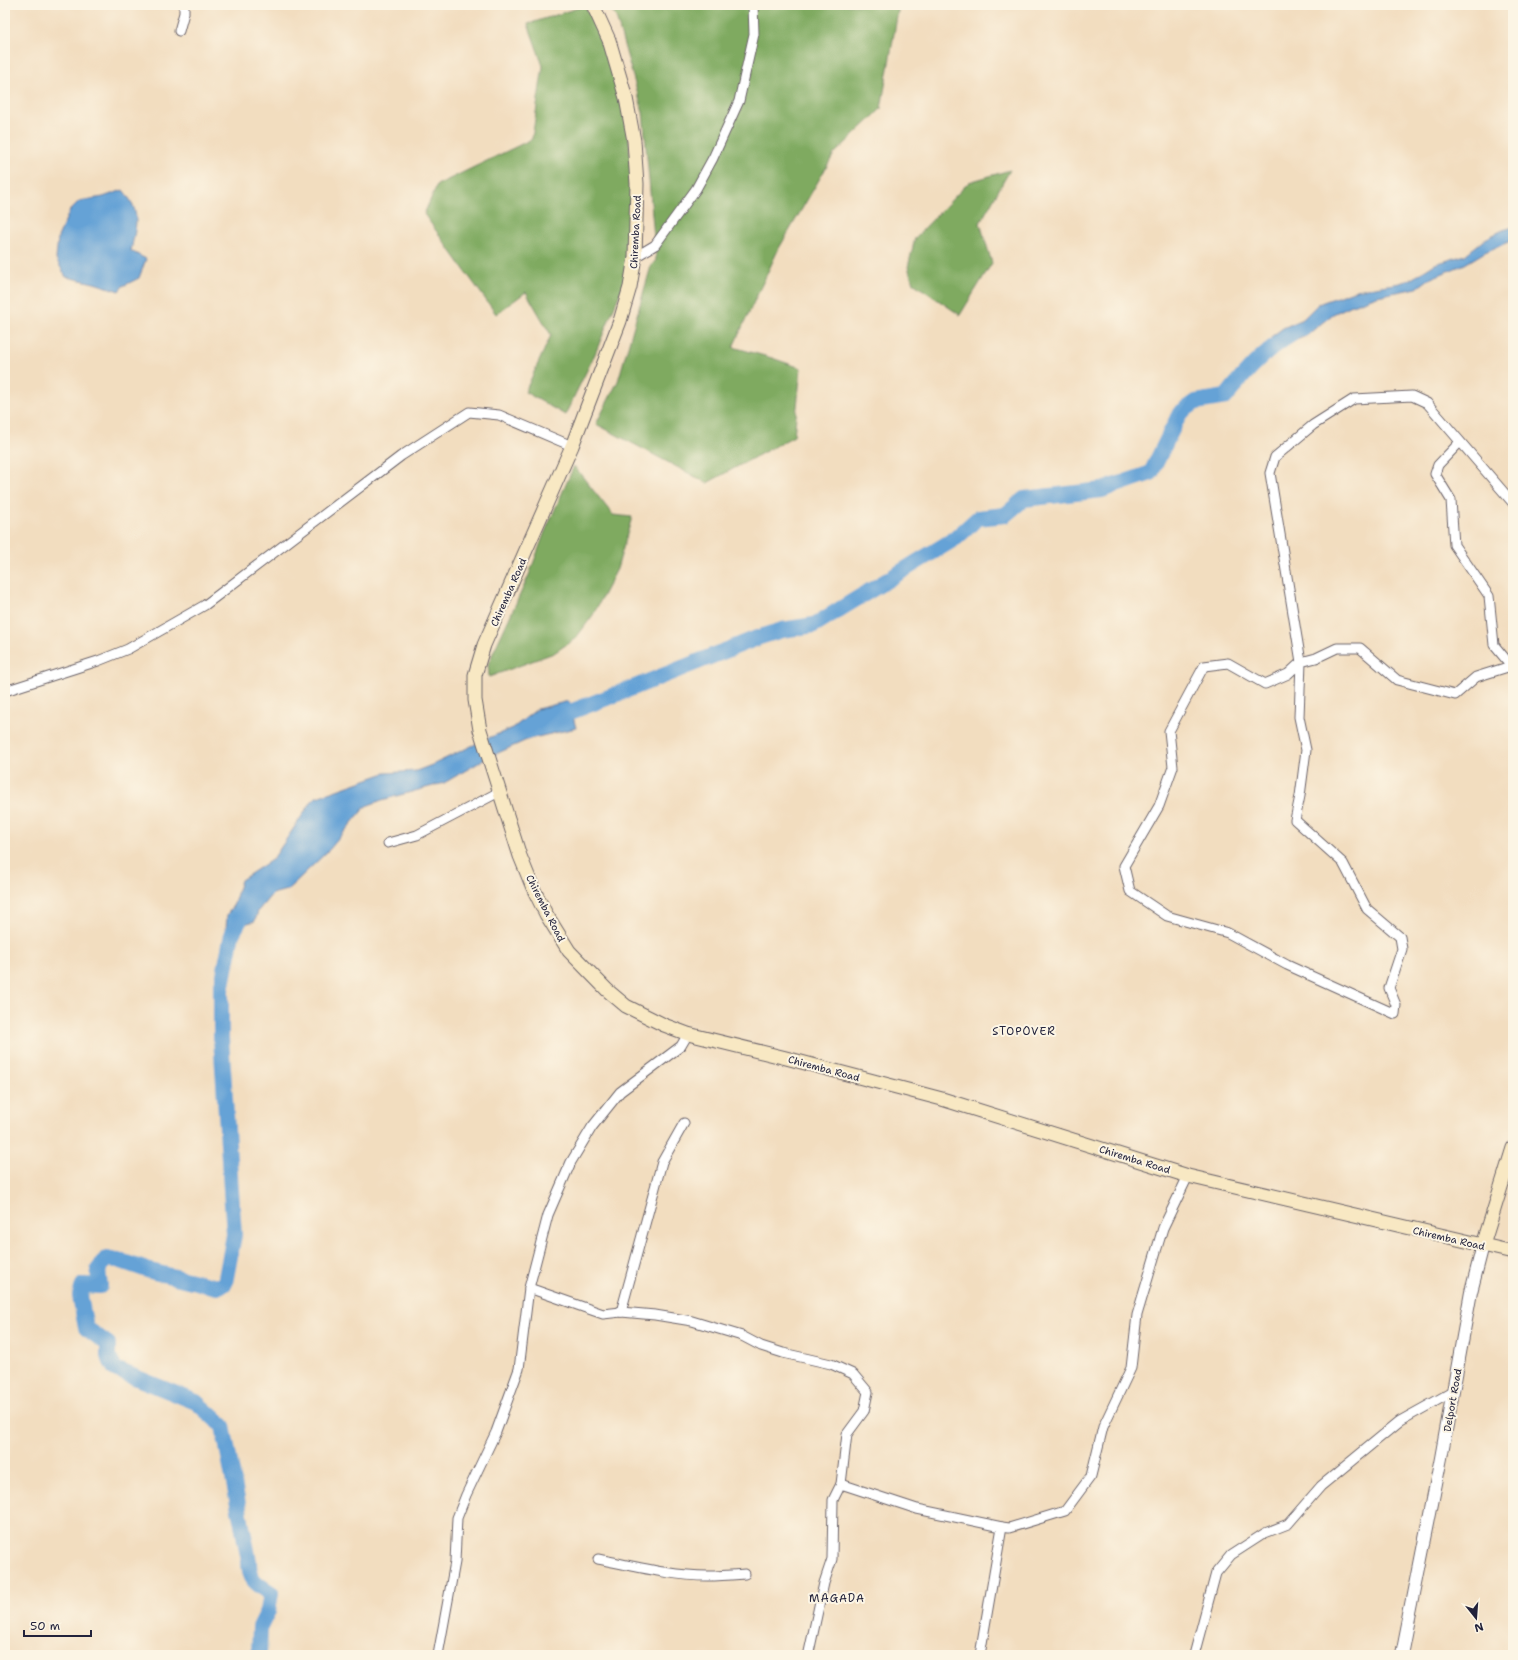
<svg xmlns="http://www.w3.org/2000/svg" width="1518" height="1660" font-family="'Shantell Sans',sans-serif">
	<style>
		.forest { fill: #7faa61; stroke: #50664e }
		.water { fill: #65a2d6; stroke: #446288 }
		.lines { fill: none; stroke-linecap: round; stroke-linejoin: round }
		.river { stroke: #65a2d6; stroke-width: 16 }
		.minor-casing { stroke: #6b6369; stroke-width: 11 }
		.tertiary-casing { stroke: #6b6369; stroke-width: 14 }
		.secondary-casing { stroke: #6b6369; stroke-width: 15 }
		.minor { stroke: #fff; stroke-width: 9 }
		.tertiary { stroke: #fff; stroke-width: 12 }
		.secondary { stroke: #f8e8c3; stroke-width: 13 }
		.labels { text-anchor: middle; stroke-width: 4; stroke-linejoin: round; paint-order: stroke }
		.street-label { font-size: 10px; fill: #22223b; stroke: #fcf5e5 }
		.neighbourhood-label { font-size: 11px; letter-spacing: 1px; fill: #22223b; stroke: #fcf5e5 }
	</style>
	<rect width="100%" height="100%" fill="#fcf5e5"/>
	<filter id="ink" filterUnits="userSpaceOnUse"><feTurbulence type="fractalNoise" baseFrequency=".025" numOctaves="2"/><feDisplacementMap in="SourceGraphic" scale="8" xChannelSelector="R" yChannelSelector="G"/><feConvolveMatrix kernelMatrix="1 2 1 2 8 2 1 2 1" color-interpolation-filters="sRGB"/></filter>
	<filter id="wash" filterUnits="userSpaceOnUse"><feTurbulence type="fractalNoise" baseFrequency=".012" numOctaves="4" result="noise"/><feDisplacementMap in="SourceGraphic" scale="16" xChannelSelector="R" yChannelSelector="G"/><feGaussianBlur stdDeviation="0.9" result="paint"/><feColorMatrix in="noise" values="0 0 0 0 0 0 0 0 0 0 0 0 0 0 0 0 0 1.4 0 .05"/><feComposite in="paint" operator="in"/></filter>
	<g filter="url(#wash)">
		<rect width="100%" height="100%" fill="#f2ddbf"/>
		<!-- forest -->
		<g class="forest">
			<polygon points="608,5 899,5 881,109 834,154 778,250 733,347 772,358 801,368 794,436 707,483 596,424 618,381 651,266 656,260 643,112 616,17"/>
			<polygon points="584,6 604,32 628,121 633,202 627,276 595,354 565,415 525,392 551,335 526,292 496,314 424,214 437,185 532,139 543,66 528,24"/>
			<polygon points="1010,170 980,223 992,263 960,315 913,283 908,267 915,238 969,182"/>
			<polygon points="574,466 613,515 632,517 617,569 593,615 576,638 554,653 489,677 488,664 529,575 544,534"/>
		</g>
		<!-- water -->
		<g class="water">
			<path d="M123,190C142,213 136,224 131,251L146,259L139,278L123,286L119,291L94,283L66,277L56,259L58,237L70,210L79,201L103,197Z"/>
			<polygon points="1513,227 1513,240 1485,252 1465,264 1429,279 1417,288 1377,296 1352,305 1333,314 1306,336 1275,349 1271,337 1283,328 1303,319 1318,304 1356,290 1400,283 1413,278 1435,264 1465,255 1485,239 1503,230"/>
			<polygon points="569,701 576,728 529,739 487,758 444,783 382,800 366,806 329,850 287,890 272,894 258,911 255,921 226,929 227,915 234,904 241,880 273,859 314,798 385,773 416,771 432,765 486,739 513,728 537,709"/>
		</g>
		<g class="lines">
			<!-- river -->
			<g class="river">
				<path d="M552,719L635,687L757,638L782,630L814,625L956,538L978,518L1005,515L1024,499L1102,490L1151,473L1180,413L1196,402L1226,397C1245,372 1265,350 1292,334"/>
				<path d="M246,909L232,934L221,990V1038L234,1235L225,1283L217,1287L150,1271L118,1260L106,1259L98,1270L100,1286L83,1285L80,1296L86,1328L108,1344V1356L115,1369L196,1402L223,1426L249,1561C249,1580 255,1583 271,1593L268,1611L260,1627L259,1655"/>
			</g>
		</g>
	</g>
	<g filter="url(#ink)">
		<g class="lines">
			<!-- minor casing -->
			<g class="minor-casing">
				<g id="minor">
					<polyline points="179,31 184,13 184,5"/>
					<polyline points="635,257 655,245 696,189 713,158 739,101 754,34 753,5"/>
					<polyline points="1460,442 1438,465 1435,474 1451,500 1454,545 1489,596 1494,645 1513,668"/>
					<polyline points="1511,666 1476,677 1455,695 1397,680 1360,648 1337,648 1316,658 1301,662 1299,717 1306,750 1300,796 1295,820 1343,863 1367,909 1400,937 1402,949 1389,988 1396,1005 1395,1014 1287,965 1228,933 1167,916 1130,891 1124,866 1159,806 1173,767 1169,731 1204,666 1228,663 1265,684 1288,674 1301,662 1270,473 1275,457 1313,425 1354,399 1412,396 1427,403 1513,503"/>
					<polyline points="5,691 98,661 128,649 205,605 401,456 469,412 499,415 572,446"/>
					<polyline points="388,843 417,835 499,792"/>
					<polyline points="529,1288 603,1314 621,1312 655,1315 692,1321 742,1336 761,1346 783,1353 831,1364 853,1374 868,1392 864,1411 847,1434 841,1484 833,1500 832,1559 824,1583 809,1652"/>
					<polyline points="621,1312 662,1162 684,1123"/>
					<polyline points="841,1484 917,1509 1002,1527 1009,1528 1065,1511 1091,1476 1103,1427 1131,1368 1137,1315 1163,1228 1188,1176"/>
					<path d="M598,1559C634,1566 671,1576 708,1576C720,1576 732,1575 745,1574"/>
					<polyline points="438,1655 455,1562 457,1518 466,1495 496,1432 519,1369 529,1288 548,1215 571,1162 592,1127 620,1092 681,1046 688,1034"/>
					<polyline points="980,1655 1002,1527"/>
					<polyline points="1194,1655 1216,1573 1231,1555 1265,1533 1288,1524 1321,1486 1400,1421 1454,1391"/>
				</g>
			</g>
			<!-- tertiary casing -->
			<g class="tertiary-casing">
				<polyline id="tertiary" points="1402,1655 1441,1458 1471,1292 1483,1245"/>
			</g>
			<!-- secondary casing -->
			<g class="secondary-casing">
				<g id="secondary">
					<polyline points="593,5 609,40 626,98 634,141 637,184 635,257 630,287 620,321 572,446 484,645 475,675 475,700 480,730 520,856 533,888 546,914 569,951 607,990 626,1006 664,1025 688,1034 786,1058 942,1099 1188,1176 1513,1252"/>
					<polyline points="1483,1245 1513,1148"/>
				</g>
			</g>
			<!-- minor -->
			<use href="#minor" class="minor"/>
			<!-- tertiary -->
			<use href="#tertiary" class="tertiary"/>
			<!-- secondary -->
			<use href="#secondary" class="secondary"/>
		</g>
	</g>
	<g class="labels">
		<!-- street labels -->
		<g class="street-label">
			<text transform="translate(635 232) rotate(-87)" y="4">Chiremba Road</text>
			<text transform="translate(508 592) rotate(-66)" y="4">Chiremba Road</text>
			<text transform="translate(546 908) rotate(63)" y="4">Chiremba Road</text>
			<text transform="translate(824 1068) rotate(15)" y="4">Chiremba Road</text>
			<text transform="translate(1135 1159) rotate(17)" y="4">Chiremba Road</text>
			<text transform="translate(1449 1238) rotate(13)" y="4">Chiremba Road</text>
			<text transform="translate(1452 1400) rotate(-80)" y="4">Delport Road</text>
		</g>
		<!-- neighbourhood labels -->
		<g class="neighbourhood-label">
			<text x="1024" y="1035">STOPOVER</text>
			<text x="837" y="1602">MAGADA</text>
		</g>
	</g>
	<!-- margin -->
	<rect width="1518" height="1660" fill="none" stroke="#fcf5e5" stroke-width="20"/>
	<!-- north arrow -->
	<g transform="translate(1476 1618) rotate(163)" stroke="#fcf5e5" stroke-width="3" paint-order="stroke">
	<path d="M0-3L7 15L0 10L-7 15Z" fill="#22223b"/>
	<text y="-6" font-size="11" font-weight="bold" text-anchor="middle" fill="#22223b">N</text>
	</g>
	<!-- scale -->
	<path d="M24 1630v6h67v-6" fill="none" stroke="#22223b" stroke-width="2"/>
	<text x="30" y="1630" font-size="12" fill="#22223b" stroke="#fcf5e5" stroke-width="3" paint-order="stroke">50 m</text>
</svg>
